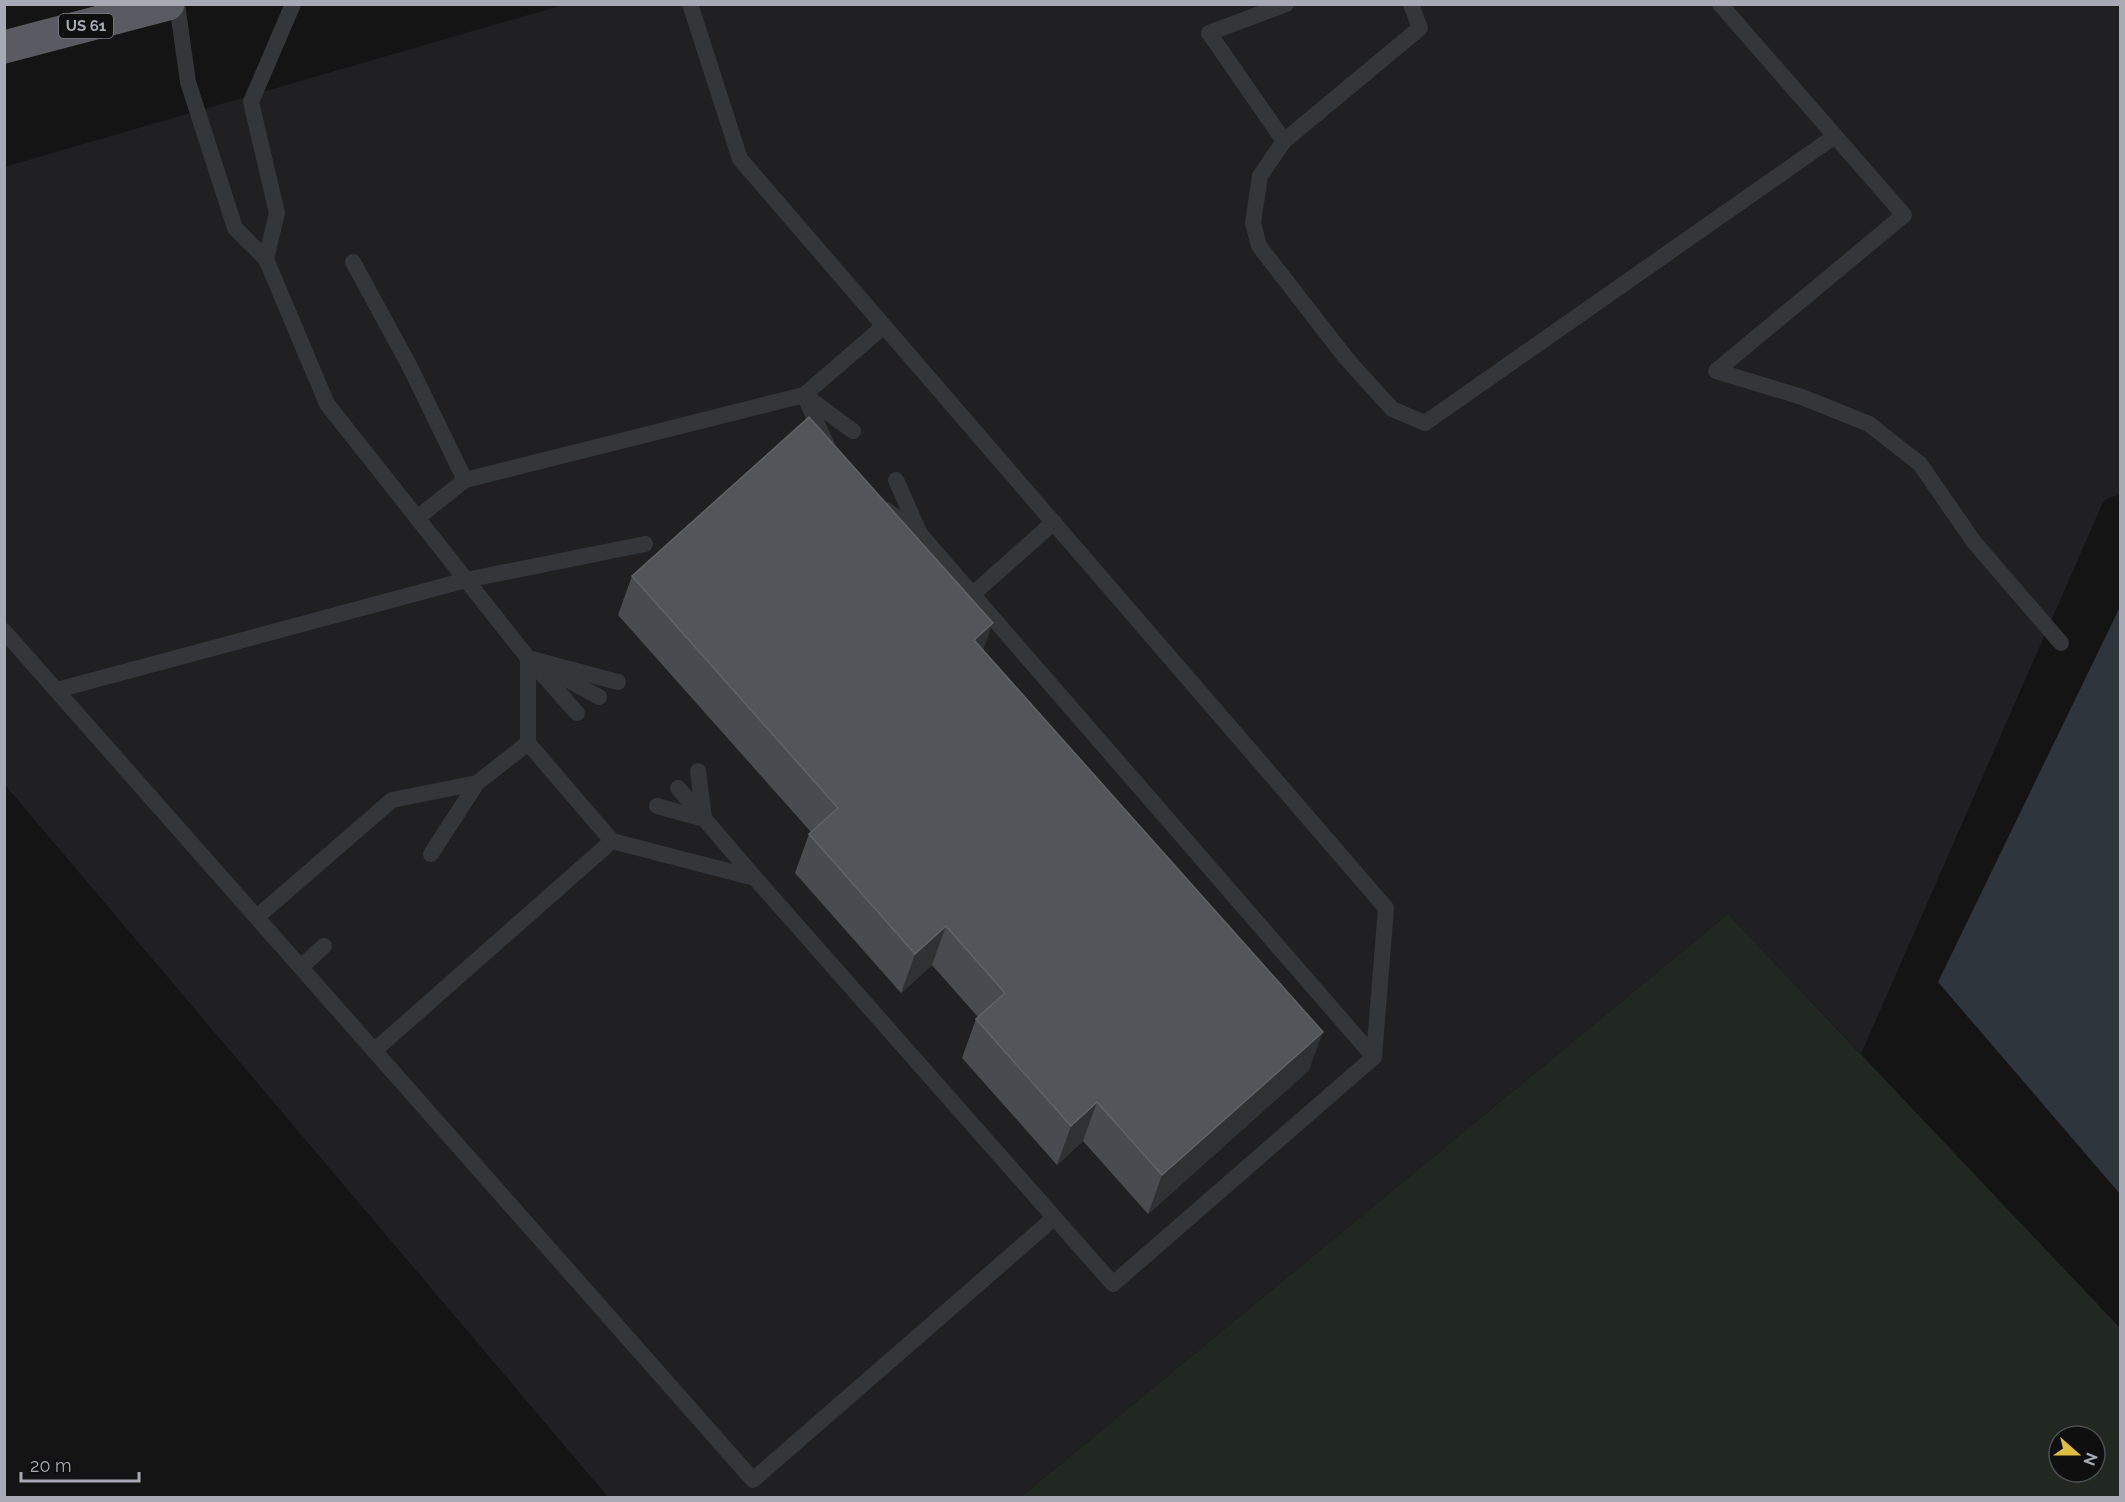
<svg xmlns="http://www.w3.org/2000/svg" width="2125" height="1502" font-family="Raleway,sans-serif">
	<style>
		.built { fill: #202022 }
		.green { fill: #212822; fill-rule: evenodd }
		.water { fill: #2f353d }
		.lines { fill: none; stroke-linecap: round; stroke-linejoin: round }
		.service { stroke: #35363a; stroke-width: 16 }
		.trunk { stroke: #5a5a62; stroke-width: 33 }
		.wall { fill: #4a4b50 }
		.shaded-wall { fill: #303134 }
		.building { fill: #54555a; stroke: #616368; stroke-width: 1.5 }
		.labels { text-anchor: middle; stroke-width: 5; stroke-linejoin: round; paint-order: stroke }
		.shield { fill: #0f0f10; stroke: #797c83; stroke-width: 1.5 }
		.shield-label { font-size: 15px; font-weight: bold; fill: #a7aab4 }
	</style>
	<rect width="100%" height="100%" fill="#141415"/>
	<!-- built -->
	<polygon class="built" points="563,5 2120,5 2120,494 2104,500 1861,1054 1728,914 1021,1497 608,1497 5,785 4,167"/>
	<!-- green -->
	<path class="green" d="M1728,914L2120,1328V1497H1021ZM2059,1436H2095V1472H2059Z"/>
	<!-- water -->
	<polygon class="water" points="2120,607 2120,1194 1938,982"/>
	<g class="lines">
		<!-- service -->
		<g class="service">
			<polyline points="177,4 188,82 235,228 266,259 327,404 528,658 577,713"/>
			<polyline points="1286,4 1209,33 1284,141 1420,28 1411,4"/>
			<polyline points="1720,4 1904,215 1716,371 1802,397 1869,424 1920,464 1974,542 2061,643"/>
			<polyline points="1284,141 1260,176 1253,223 1259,246 1346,358 1392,409 1425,423 1835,136"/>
			<polyline points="266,259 277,213 251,102 293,4"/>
			<polyline points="353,262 409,365 465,480"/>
			<polyline points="828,448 804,395 853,431"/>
			<polyline points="886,510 920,534 896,480"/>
			<polyline points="417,518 465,480 804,395 884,326 740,159 690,4"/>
			<polyline points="920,534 1374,1057"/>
			<polyline points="973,594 1054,522"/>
			<polyline points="4,631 753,1480 1054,1218"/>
			<polyline points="528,658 528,743 612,841 755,878 1113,1284 1374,1057 1386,908 884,326"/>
			<polyline points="528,658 618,682"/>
			<polyline points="550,670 599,697"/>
			<polyline points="57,690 466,580 645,544"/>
			<polyline points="678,788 755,878"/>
			<polyline points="657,806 704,819 698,771"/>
			<polyline points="431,854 477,783"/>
			<polyline points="257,917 392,800 477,783 528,743"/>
			<polyline points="301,967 324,946"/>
			<polyline points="375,1050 612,841"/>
		</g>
		<!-- trunk -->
		<polyline class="trunk" points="4,47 168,4"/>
	</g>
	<!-- wall -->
	<polygon class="wall" points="632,576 983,650 1309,1070 1148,1214 1083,1141 1057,1165 962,1058 976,1019 978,1017 932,965 901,993 795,873 809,834 811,832 618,615"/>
	<!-- shaded-wall -->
	<g class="shaded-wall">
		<polygon points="993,623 979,661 974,640"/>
		<polygon points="946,926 932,965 901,993 915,954"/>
		<polygon points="1323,1032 1309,1070 1148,1214 1162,1175"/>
		<polygon points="1097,1102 1083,1141 1057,1165 1071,1126"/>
	</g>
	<!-- building -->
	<polygon class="building" points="809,417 993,623 974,640 1323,1032 1162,1175 1097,1102 1071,1126 976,1019 1005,993 946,926 915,954 809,834 838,808 632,576"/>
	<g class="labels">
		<!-- shield labels -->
		<rect class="shield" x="59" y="14" width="54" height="24" rx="4.5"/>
		<g class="shield-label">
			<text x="86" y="31">US 61</text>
		</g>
	</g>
	<!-- border -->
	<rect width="2125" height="1502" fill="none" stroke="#a7aab4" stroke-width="12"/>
	<!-- north arrow -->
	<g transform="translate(2077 1454) rotate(111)"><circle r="28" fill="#0f0f10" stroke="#4c4d52" stroke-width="1.5"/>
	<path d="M0-4.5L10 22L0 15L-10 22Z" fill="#debd43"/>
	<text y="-9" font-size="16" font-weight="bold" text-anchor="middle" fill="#a7aab4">N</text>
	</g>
	<!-- scale -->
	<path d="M21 1472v9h118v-9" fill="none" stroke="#a7aab4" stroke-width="3"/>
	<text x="30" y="1472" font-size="18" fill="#a7aab4" stroke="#0f0f10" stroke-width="4.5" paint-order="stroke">20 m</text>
</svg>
